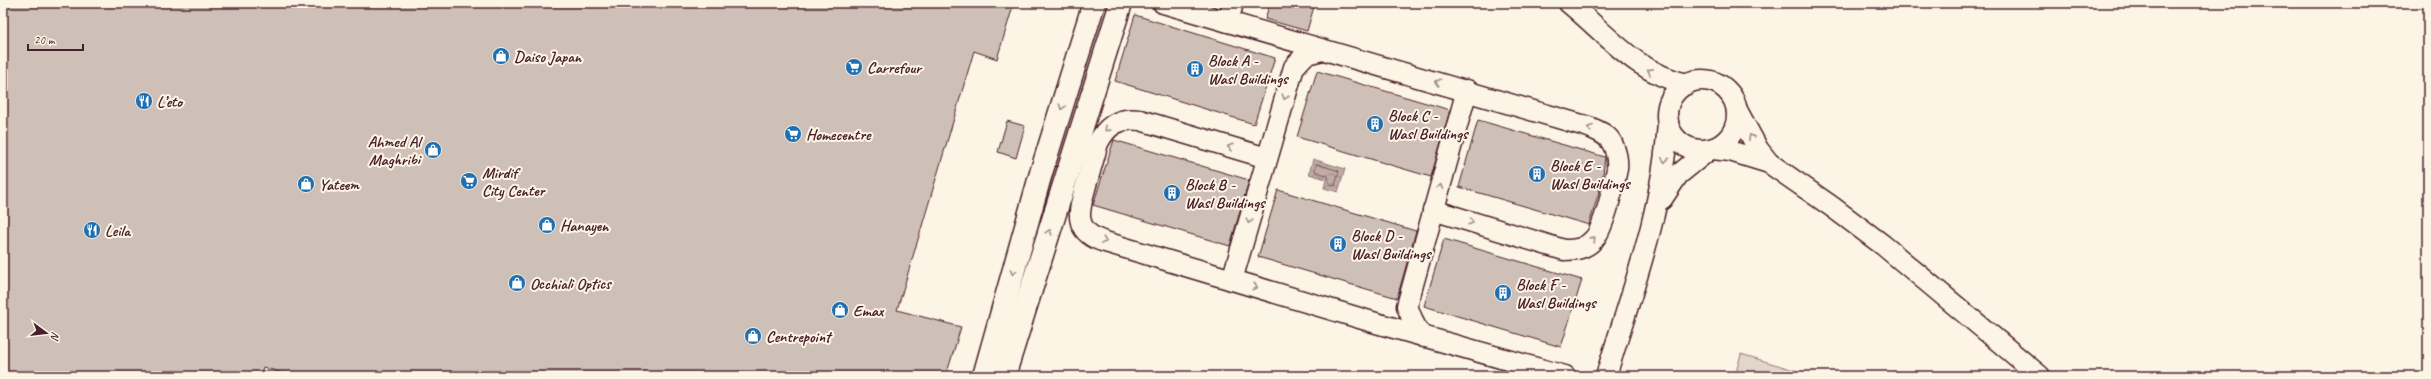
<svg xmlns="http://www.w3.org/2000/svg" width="2431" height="379" font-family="Caveat,sans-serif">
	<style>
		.pitch { fill: #e2d5ca; stroke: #967a7a }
		.water { fill: url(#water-waves); stroke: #917474 }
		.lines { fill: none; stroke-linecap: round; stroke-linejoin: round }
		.shore { stroke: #79575c; stroke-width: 1 }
		.building { fill: #cfc0b7; stroke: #4a1f2b }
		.street-casing { stroke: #4a1f2b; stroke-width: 23 }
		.secondary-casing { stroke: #4a1f2b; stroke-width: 25 }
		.street { stroke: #fcf5e5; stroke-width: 20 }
		.secondary { stroke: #fcf5e5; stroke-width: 22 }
		.oneway { stroke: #a38a88 }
		.labels { text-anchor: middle; stroke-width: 4; stroke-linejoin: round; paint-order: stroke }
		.poi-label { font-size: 16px; font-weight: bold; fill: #4a1f2b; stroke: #fcf5e5; text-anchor: start }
	</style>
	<defs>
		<pattern id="water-waves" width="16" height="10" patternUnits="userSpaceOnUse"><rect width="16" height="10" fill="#c0aca5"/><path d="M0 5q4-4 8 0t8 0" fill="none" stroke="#9e8b87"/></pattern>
	</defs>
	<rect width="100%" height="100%" fill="#fcf5e5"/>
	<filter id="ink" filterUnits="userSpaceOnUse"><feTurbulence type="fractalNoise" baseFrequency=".025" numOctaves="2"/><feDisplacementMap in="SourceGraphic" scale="8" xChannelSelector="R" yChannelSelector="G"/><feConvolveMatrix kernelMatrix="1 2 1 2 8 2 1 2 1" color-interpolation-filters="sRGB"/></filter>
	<g filter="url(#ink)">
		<!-- pitch -->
		<polygon class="pitch" points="1741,354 1814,376 1735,376"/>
		<!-- water -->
		<polygon class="water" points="1313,159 1345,169 1338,192 1324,188 1326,179 1309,174"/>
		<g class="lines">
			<!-- shore -->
			<polygon class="shore" points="1317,164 1339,171 1335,186 1330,185 1328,176 1315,171"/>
		</g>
		<!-- building -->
		<g class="building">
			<polygon points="3,3 1014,3 997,59 974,51 897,310 961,327 946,376 292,376 263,367 260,376 3,376"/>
			<polygon points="1270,3 1315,3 1307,31 1265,19"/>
			<polygon points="1135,15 1275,58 1254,124 1115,81"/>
			<polygon points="1317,71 1450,110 1431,177 1297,137"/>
			<polygon points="1478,120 1605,157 1602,182 1589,225 1459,187"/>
			<polygon points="1007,121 1025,126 1016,158 998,152"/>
			<polygon points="1114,140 1249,180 1230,246 1093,205"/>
			<polygon points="1278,190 1416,231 1397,298 1258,257"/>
			<polygon points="1444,239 1582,280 1561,347 1424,306"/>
		</g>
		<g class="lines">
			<!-- street casing -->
			<g class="street-casing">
				<g id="street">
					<path d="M1163,3L1589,127C1598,131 1607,134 1612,143C1616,150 1618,161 1617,169C1614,185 1604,228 1594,239C1586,249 1575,250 1564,250L1433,210"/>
					<path d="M1569,3C1608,35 1636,73 1687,84"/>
					<polyline points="1228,22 1233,3"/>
					<circle cx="1702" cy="115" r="35"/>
					<polyline points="1737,110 1758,149 1769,163"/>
					<polyline points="1713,149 1730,151 1769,163 1831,206 1883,245 2040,376"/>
					<path d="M1267,158L1140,120C1120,117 1107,125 1098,143C1094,157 1090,171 1086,185C1079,210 1072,230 1102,241L1376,323L1565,376"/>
					<polyline points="1662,199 1678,175 1710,149"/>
					<polyline points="1232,280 1294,67 1306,54 1323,50"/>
					<polyline points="1424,337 1415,326 1407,306 1467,90"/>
					<path d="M1606,376C1632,291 1663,210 1668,121"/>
				</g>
			</g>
			<!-- secondary casing -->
			<g class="secondary-casing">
				<g id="secondary">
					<polyline points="984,376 1041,173 1094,3"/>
					<polyline points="1004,376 1121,3"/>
				</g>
			</g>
			<!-- street -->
			<use href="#street" class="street"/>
			<!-- secondary -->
			<use href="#secondary" class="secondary"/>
		</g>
		<!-- one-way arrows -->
		<defs><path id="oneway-chevron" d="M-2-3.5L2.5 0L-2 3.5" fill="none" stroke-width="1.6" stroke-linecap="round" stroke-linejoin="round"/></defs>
		<g class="oneway">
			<use href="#oneway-chevron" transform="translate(1650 71) rotate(-152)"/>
			<use href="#oneway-chevron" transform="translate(1438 82) rotate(-164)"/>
			<use href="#oneway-chevron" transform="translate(1285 97) rotate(106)"/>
			<use href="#oneway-chevron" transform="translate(1062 107) rotate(107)"/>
			<use href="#oneway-chevron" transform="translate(1590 128) rotate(-160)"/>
			<use href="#oneway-chevron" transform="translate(1107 129) rotate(136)"/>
			<use href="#oneway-chevron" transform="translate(1751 137) rotate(-120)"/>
			<use href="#oneway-chevron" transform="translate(1230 147) rotate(-164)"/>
			<use href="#oneway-chevron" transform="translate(1665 160) rotate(96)"/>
			<use href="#oneway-chevron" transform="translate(1440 187) rotate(-75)"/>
			<use href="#oneway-chevron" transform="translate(1249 221) rotate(106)"/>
			<use href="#oneway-chevron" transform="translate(1471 222) rotate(17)"/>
			<use href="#oneway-chevron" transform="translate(1049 232) rotate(-73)"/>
			<use href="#oneway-chevron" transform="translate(1593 239) rotate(-48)"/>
			<use href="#oneway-chevron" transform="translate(1104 241) rotate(17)"/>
			<use href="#oneway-chevron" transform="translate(1013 272) rotate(106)"/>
			<use href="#oneway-chevron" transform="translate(1255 287) rotate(17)"/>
		</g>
	</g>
	<!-- icons -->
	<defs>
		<g id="shop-disc" transform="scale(0.9)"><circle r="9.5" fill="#1f6fb2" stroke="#fcf5e5"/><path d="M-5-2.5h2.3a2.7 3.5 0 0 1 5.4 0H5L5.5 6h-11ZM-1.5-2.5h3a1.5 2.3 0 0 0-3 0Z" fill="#fff"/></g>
		<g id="supermarket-disc" transform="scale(0.9)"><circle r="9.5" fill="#1f6fb2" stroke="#fcf5e5"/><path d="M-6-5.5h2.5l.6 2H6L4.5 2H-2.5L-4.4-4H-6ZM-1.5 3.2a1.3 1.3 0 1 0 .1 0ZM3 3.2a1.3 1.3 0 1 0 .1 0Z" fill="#fff"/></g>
		<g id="building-disc" transform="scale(0.9)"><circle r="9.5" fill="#1f6fb2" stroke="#fcf5e5"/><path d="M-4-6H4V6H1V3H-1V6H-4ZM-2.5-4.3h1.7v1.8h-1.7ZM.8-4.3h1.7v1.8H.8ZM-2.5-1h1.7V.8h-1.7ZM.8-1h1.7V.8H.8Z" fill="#fff"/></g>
		<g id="restaurant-disc" transform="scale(0.9)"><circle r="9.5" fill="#1f6fb2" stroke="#fcf5e5"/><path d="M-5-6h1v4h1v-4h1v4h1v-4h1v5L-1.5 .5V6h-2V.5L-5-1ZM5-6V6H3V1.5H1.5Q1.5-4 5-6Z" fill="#fff"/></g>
	</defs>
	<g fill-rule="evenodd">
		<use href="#shop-disc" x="501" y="56"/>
		<use href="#supermarket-disc" x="854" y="67"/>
		<use href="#building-disc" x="1195" y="69"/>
		<use href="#restaurant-disc" x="144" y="101"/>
		<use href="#building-disc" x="1375" y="124"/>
		<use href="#supermarket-disc" x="793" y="134"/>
		<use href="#shop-disc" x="433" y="150"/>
		<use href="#building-disc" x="1537" y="174"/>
		<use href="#supermarket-disc" x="469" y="181"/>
		<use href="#shop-disc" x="306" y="184"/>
		<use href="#building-disc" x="1172" y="193"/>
		<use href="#shop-disc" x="547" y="225"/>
		<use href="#restaurant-disc" x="92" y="230"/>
		<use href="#building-disc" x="1338" y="244"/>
		<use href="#shop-disc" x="517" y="283"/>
		<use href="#building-disc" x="1503" y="293"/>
		<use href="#shop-disc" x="840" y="310"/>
		<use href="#shop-disc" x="753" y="336"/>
	</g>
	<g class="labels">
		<!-- poi labels -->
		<g class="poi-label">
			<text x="514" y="62">Daiso Japan</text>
			<text x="1208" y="66">Block A -<tspan x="1208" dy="18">Wasl Buildings</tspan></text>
			<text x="867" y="73">Carrefour</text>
			<text x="157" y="107">L’eto</text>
			<text x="1388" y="121">Block C -<tspan x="1388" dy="18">Wasl Buildings</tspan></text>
			<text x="806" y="140">Homecentre</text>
			<text x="420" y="147" text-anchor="end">Ahmed Al<tspan x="420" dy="18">Maghribi</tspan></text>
			<text x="1550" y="171">Block E -<tspan x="1550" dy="18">Wasl Buildings</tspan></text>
			<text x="482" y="178">Mirdif<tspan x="482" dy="18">City Center</tspan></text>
			<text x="319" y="190">Yateem</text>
			<text x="1185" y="190">Block B -<tspan x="1185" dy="18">Wasl Buildings</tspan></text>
			<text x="560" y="231">Hanayen</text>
			<text x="105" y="236">Leila</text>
			<text x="1351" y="241">Block D -<tspan x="1351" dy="18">Wasl Buildings</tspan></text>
			<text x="530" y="289">Occhiali Optics</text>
			<text x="1516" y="290">Block F -<tspan x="1516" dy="18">Wasl Buildings</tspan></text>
			<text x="853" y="316">Emax</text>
			<text x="766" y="342">Centrepoint</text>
		</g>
	</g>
	<!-- margin -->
	<rect width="2431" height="379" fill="none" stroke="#fcf5e5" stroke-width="16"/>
	<rect x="8" y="8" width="2415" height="363" fill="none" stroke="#4a1f2b" stroke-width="1.5" filter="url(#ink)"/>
	<!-- north arrow -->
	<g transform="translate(46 333) rotate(105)" stroke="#fcf5e5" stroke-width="3" paint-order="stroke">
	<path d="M0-3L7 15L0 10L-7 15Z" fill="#4a1f2b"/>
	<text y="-6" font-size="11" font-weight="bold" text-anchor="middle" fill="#4a1f2b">N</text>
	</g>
	<!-- scale -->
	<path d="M28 44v6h55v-6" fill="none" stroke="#4a1f2b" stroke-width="2"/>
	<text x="34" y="44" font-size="12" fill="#4a1f2b" stroke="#fcf5e5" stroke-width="3" paint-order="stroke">20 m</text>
</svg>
